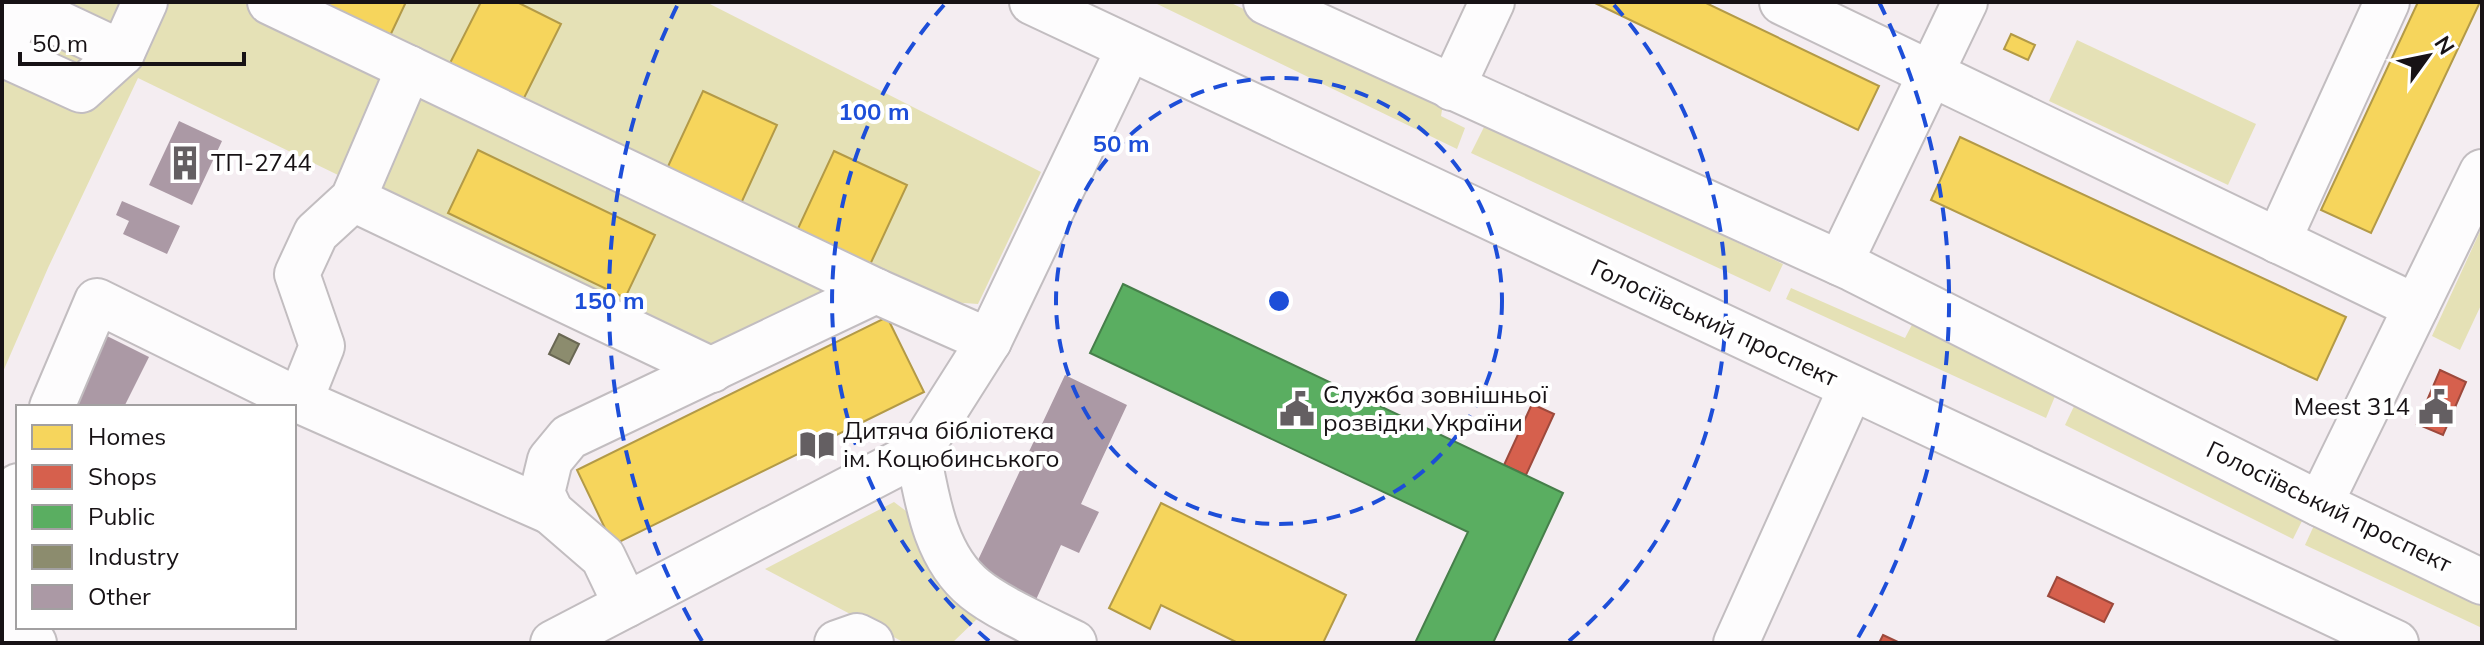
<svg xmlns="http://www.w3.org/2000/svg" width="2484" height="645" font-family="Mulish,sans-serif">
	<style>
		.green { fill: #e5e1b6 }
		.homes { fill: #f6d55c; stroke: #b39a47; stroke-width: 2 }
		.shops { fill: #d6604d; stroke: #9d493c; stroke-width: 2 }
		.public { fill: #5aae61; stroke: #467f4a; stroke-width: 2 }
		.industry { fill: #8c8c6e; stroke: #696753; stroke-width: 2 }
		.building { fill: #ab99a5 }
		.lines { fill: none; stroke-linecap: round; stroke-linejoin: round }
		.minor-casing { stroke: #c2bdc0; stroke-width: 48 }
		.highway-casing { stroke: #c2bdc0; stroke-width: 48 }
		.minor { stroke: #fdfcfd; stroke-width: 44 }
		.highway { stroke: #fdfcfd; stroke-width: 44 }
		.ring { fill: none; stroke: #1d4ed8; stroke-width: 4; stroke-dasharray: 14 10 }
		.labels { text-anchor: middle; stroke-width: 8; stroke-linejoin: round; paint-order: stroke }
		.poi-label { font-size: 24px; fill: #171215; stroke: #fff; text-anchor: start }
		.street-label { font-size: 24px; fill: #171215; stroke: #fff }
		.centre { fill: #1d4ed8; stroke: #fff; stroke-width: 4 }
		.ring-label { font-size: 24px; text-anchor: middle; font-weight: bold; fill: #1d4ed8; stroke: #fff; stroke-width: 8; stroke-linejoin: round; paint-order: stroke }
	</style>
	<rect width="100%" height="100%" fill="#f4edf1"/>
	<!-- green -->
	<g class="green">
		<polygon points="2,2 706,2 1041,172 978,304 821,293 701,351 138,78 48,268 2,374"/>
		<polygon points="1153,2 1229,2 1443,104 1441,116 1465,128 1457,149"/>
		<polygon points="2077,40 2256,124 2228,185 2049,101"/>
		<polygon points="1486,123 1783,264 1770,292 1471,153"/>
		<polygon points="2482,227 2482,303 2460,350 2432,336"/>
		<polygon points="1791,288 1905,338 1915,319 2058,389 2046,418 1786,299"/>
		<polygon points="2077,400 2306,513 2293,539 2065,425"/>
		<polygon points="894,502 906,511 931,575 978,618 952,643 905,643 765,569"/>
		<polygon points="2317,519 2482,597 2482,628 2305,545"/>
	</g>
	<!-- homes -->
	<g class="homes">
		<polygon points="318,2 406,2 388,40"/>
		<polygon points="481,2 517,2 561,24 521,104 448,67"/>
		<polygon points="1593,2 1704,2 1879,86 1858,130"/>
		<polygon points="2418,2 2480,2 2371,233 2321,210"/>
		<polygon points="2011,34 2035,45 2028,60 2004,49"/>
		<polygon points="703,91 777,125 738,210 664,175"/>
		<polygon points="1960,137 2346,317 2317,380 1931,200"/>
		<polygon points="478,150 655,235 625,298 448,213"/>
		<polygon points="834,151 907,185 868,269 795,235"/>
		<polygon points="887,317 924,392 613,545 577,470"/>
		<polygon points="1161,503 1346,595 1323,643 1238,643 1161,605 1150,629 1109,608"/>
	</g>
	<!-- shops -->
	<g class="shops">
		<polygon points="2440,370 2466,382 2443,435 2417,424"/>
		<polygon points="1532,404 1554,414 1526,475 1504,465"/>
		<polygon points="2057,577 2113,604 2104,622 2048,596"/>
		<polygon points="1883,635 1900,643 1879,643"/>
	</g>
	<!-- public -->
	<polygon class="public" points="1123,284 1563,493 1493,643 1415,643 1468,532 1090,353"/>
	<!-- industry -->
	<polygon class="industry" points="559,334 579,344 569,364 549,354"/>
	<!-- building -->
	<g class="building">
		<polygon points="179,121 222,141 192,205 149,185"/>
		<polygon points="122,201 180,226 167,254 123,234 129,221 116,215"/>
		<polygon points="103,334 149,357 124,407 67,407"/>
		<polygon points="1065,375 1127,405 1081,504 1099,512 1079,553 1061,545 1034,604 971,575"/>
	</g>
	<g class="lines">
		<!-- minor casing -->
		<g class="minor-casing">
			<g id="minor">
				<polyline points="14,2 122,53"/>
				<polyline points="270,2 876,291 989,341"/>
				<polyline points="1266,2 1853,269 2320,504 2482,582"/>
				<polyline points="1782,2 2416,307"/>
				<polyline points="22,6 2,50 4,55 81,90 122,53 145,2"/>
				<polyline points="1452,88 1492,2"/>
				<polyline points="353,199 712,370"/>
				<polyline points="2278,241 2387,2"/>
				<polyline points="1840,263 1965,2"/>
				<polyline points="300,401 322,346 297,274 316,233 353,199 409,68"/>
				<polyline points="52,407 97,301 300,401 551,512"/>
				<path d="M918,453C927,500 935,557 975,589C998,608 1046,629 1074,643"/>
				<polyline points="18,486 3,522 2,629 34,643"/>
				<polyline points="2320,504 2482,172"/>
				<polyline points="626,605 603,557 551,512 542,493 550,460 569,437 876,291"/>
				<polyline points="553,643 918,453 989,341 1129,48"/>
				<polyline points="837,643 857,636 871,643"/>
				<polyline points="1736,643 1851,388"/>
			</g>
		</g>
		<!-- highway casing -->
		<g class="highway-casing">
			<polyline id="highway" points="1032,2 2396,643"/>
		</g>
		<!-- minor -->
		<use href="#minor" class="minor"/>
		<!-- highway -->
		<use href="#highway" class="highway"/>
	</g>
	<!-- distance rings -->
	<g class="ring">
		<circle cx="1279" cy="301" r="223"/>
		<path d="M989 641A447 447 0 0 1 944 5M1614 5A447 447 0 0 1 1569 641"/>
		<path d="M702 641A670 670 0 0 1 679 2M1879 2A670 670 0 0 1 1856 641"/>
	</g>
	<!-- icons -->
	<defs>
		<g id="building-bare" transform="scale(2.76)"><path d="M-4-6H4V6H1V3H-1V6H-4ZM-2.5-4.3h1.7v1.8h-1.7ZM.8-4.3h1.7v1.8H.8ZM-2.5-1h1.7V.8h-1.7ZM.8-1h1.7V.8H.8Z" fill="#645f62" stroke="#fff" stroke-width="2.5" paint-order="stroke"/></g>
		<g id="civic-bare" transform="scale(2.76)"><path d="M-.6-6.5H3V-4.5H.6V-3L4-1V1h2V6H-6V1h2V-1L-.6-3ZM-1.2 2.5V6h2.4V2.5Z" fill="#645f62" stroke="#fff" stroke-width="2.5" paint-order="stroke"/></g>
		<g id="library-bare" transform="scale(2.76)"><path d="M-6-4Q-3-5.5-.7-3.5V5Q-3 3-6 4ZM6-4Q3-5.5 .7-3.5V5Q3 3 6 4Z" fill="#645f62" stroke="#fff" stroke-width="2.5" paint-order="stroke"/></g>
	</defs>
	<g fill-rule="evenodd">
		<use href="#building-bare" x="185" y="163"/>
		<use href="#civic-bare" x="2436" y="407"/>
		<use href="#civic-bare" x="1297" y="409"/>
		<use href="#library-bare" x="817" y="445"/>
	</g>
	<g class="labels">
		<!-- poi labels -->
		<g class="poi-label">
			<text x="211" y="171">ТП-2744</text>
			<text x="1323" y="403">Служба зовнішньої<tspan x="1323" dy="28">розвідки України</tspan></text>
			<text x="2410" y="415" text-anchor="end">Meest 314</text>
			<text x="843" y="439">Дитяча бібліотека<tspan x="843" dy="28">ім. Коцюбинського</tspan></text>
		</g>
		<!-- street labels -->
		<g class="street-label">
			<text transform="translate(1714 323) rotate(25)" y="8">Голосіївський проспект</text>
			<text transform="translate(2329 507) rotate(26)" y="8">Голосіївський проспект</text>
		</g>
	</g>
	<circle cx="1279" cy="301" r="12" class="centre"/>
	<g class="ring-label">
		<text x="874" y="120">100 m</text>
		<text x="1121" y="152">50 m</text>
		<text x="609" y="309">150 m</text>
	</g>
	<!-- border -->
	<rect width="2484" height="645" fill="none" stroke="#171215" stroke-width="8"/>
	<!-- legend -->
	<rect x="16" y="405" width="280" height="224" fill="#ffffff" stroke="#a2a0a1" stroke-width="2"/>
	<rect x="32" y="425" width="40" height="24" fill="#f6d55c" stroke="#a2a0a1" stroke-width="2"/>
	<text x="88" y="445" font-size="24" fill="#171215">Homes</text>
	<rect x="32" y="465" width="40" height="24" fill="#d6604d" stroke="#a2a0a1" stroke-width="2"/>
	<text x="88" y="485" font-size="24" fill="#171215">Shops</text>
	<rect x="32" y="505" width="40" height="24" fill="#5aae61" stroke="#a2a0a1" stroke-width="2"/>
	<text x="88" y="525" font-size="24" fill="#171215">Public</text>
	<rect x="32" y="545" width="40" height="24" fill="#8c8c6e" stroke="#a2a0a1" stroke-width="2"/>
	<text x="88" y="565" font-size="24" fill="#171215">Industry</text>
	<rect x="32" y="585" width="40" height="24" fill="#ab99a5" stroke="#a2a0a1" stroke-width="2"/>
	<text x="88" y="605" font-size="24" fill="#171215">Other</text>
	<!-- north arrow -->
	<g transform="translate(2428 56) rotate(57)" stroke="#ffffff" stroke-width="6" paint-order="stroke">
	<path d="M0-6L14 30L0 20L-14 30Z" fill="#171215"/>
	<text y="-12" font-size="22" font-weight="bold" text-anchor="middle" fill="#171215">N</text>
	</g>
	<!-- scale -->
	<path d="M20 52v12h224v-12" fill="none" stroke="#171215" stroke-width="4"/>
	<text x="32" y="52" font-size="24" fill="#171215" stroke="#ffffff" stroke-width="6" paint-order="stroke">50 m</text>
</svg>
